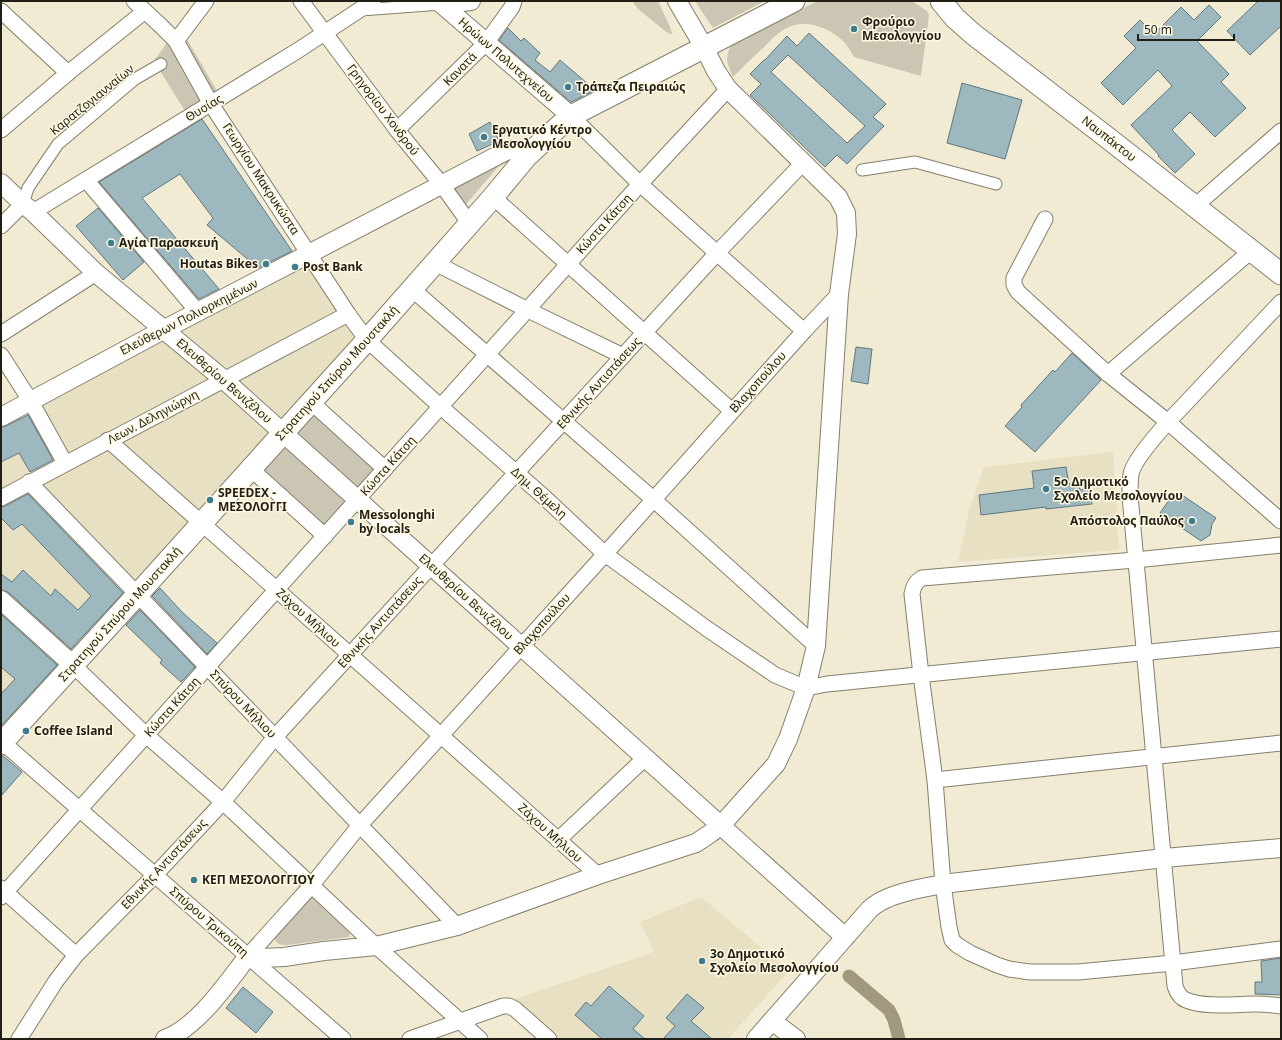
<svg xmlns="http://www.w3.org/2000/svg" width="1282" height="1040" font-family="'Noto Sans',sans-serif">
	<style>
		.built { fill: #e8e0c2 }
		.green { fill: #cbc6b4 }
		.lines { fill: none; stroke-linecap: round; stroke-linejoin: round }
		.canal { stroke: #a1997d; stroke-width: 13 }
		.building { fill: #9eb8c0; stroke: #607880; fill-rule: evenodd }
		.pedestrian-casing { stroke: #857f6b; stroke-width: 13 }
		.minor-casing { stroke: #857f6b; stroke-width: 17 }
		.tertiary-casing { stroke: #857f6b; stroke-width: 20 }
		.secondary-casing { stroke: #857f6b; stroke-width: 23 }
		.pedestrian { stroke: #fff; stroke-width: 11 }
		.minor { stroke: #fff; stroke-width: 15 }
		.tertiary { stroke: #fff; stroke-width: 18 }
		.secondary { stroke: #fff; stroke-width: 21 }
		.poi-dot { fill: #3b7c8e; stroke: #fff9e2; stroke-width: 1.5 }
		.labels { text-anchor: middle; stroke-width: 3; stroke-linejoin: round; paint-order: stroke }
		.poi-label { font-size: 12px; font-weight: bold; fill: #211e16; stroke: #fff9e2; text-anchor: start }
		.street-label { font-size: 12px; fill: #211e16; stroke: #fff9e2 }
	</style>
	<rect width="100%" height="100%" fill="#f1ebd4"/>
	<!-- built -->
	<g class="built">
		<polygon points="309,246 373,339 1,749 1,410"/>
		<polygon points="1113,452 1119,550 958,562 969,511 984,467"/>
		<polygon points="701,897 789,971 728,1039 560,1039 515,999 654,952 640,922"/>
	</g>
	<!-- green -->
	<g class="green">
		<polygon points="632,1 658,1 670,27 672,34 670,34 665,31 638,9"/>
		<polygon points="695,1 765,1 713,28"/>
		<path d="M818,1H912L927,11L929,15L921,76L854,57C851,52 848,46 844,42C829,27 804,18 785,29C777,33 770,41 764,47C753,57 743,67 733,77C726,61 724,56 734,41Z"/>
		<polygon points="184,34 217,91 185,111 154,61 166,44"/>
		<polygon points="503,161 463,208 449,188"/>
		<polygon points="310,410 377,470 358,492 290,432"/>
		<polygon points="280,443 347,503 325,528 258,468"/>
		<path d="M310,895L348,930L350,933L349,937L287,945C281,945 277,945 275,939V935Z"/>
	</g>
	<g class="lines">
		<!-- canal -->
		<polyline class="canal" points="849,976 889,1010 894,1020 899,1039"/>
	</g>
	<!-- building -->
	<g class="building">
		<polygon points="1258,1 1281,1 1281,26 1250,55 1227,31"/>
		<polygon points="1209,5 1221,17 1197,41 1229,74 1221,82 1246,108 1215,137 1190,112 1172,130 1195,154 1175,173 1158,156 1159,155 1131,125 1172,86 1158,70 1123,105 1101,83 1136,48 1124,36 1140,20 1154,34 1181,7 1194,20"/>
		<polygon points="508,28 521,41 524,38 540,53 535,60 550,72 560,60 595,90 571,102 499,40"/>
		<path d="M809,33L886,104L873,117L884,126L847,164L837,155L825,167L750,95L761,84L750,74L764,60H765L787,36L797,46ZM788,55L865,126L847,143L771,72Z"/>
		<polygon points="962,83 1022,100 1005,159 947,143"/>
		<polygon points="202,119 292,251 258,268 207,225 213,218 180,174 142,198 219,289 199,299 99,182"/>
		<polygon points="490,122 499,141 477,151 469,134"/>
		<polygon points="98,208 144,262 123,280 76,226"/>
		<polygon points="856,347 872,349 868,384 851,381"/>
		<polygon points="1072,353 1101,380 1035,452 1005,426 1022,407 1021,405 1053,370 1055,372"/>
		<polygon points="28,415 53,460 30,472 19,453 1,462 1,427 6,426"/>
		<polygon points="1066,467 1069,484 1079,482 1080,490 1090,489 1092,504 1046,509 1046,507 981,515 979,495 1034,488 1032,471"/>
		<polygon points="28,494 123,593 71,649 8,592 1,590 1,574 12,582 23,570 51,596 55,589 78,610 91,596 22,524 13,530 1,518 1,507 5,506"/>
		<polygon points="1182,495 1216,518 1212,524 1210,535 1201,541 1160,513 1171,497 1178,501"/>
		<polygon points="160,588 183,613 217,643 207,654 152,596"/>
		<polygon points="140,610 195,667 181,682 160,663 162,660 126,625"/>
		<polygon points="1,614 57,665 1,726 1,694 15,679 1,667"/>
		<polygon points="1,756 3,756 22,772 1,796"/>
		<polygon points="1281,958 1281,995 1255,994 1255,982 1262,982 1261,961"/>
		<polygon points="609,986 644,1016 633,1029 645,1039 602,1039 575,1015 586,1002 591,1006"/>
		<polygon points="243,987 273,1012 256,1033 226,1008"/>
		<polygon points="687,994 704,1008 691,1021 712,1039 663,1039 675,1026 666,1018"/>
	</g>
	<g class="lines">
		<!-- pedestrian casing -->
		<g class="pedestrian-casing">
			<g id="pedestrian">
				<polyline points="361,10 442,4"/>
				<polyline points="862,170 915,162 996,184"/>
				<polyline points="23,204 28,188 58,144 135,79 161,64"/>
			</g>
		</g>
		<!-- minor casing -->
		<g class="minor-casing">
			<g id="minor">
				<polyline points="134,1 160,25 176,41 211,104 348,314 367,340 441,407 544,497 605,554 706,628 775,675 806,688 827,684 1281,639"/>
				<polyline points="301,1 397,130 442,185 470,224"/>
				<polyline points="1,11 68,73"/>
				<polyline points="176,41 206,1"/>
				<polyline points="571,116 640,184 804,331"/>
				<polyline points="1,130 68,73 145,11"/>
				<polyline points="397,130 486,43 512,7 514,1"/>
				<polyline points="86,180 198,312"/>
				<polyline points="493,197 732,411"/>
				<polyline points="1194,207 1281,131"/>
				<polyline points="33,212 297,51 373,1"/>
				<polyline points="1045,219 1014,278 1014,285 1018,292 1108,374 1168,422 1281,521"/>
				<polyline points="1,226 23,204"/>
				<polyline points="435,263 528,310 623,356"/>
				<polyline points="412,289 653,499 816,646"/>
				<path d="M1281,302L1168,422C1158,433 1134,460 1131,474C1130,481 1130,489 1130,496L1175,986C1177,992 1180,998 1186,1000C1204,1008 1237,1004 1256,1004C1264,1004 1273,1005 1281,1006"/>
				<polyline points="1,334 96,273"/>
				<polyline points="1,355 30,400 65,463"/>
				<polyline points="1108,374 1251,251"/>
				<polyline points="311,402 385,469"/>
				<polyline points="108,440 598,875"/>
				<polyline points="251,469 325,536"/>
				<polyline points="29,482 457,926"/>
				<polyline points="1,498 348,314"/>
				<path d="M1281,545L1135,560L922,578C916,581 913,587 912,594L921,675L935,780L943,884L949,927L952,940L957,945L970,953L997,965L1009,969L1030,972H1078L1173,963L1281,949"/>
				<polyline points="73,665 146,735 223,802 376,946 480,1039"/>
				<polyline points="1,741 343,1039"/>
				<polyline points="935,780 1281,743"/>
				<polyline points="558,840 645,758"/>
				<polyline points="1,888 76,955"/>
				<polyline points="1,897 640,184 728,89"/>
				<polyline points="248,956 311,886 360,825 605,554 804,331 839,294"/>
				<polyline points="19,1039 56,981 76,955 155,875 223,802 275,737 717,253 803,163"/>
				<polyline points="410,1039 503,1006 509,1006 515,1009 549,1039"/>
			</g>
		</g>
		<!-- tertiary casing -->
		<g class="tertiary-casing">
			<g id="tertiary">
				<polyline points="438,1 571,116"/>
				<polyline points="442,4 471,1"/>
				<polyline points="1,183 23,204 33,212 96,273 223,379 845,937"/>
				<polyline points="1,417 163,330 508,150 517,150 527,156"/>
				<polyline points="1,600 73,665"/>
				<polyline points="772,1021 796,1039"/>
				<path d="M165,1039C198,1027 227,983 248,956L260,958L284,957L324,951L376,946L457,926L598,875L696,843L711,833L724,822L776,764L788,739L806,688L816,646L839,294L847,234L846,213L838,197L728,89L716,71L704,47L677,1"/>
				<path d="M756,1039L869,910C885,893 927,887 951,883L1164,858L1281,848"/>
			</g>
		</g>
		<!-- secondary casing -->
		<g class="secondary-casing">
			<g id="secondary">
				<polyline points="941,1 955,18 973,34 1104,135 1281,274"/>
				<polyline points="1,744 137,595 367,340 493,197 527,156 556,129 571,116 794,1"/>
			</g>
		</g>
		<!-- pedestrian -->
		<use href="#pedestrian" class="pedestrian"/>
		<!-- minor -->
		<use href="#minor" class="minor"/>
		<!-- tertiary -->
		<use href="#tertiary" class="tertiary"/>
		<!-- secondary -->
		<use href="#secondary" class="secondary"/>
	</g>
	<!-- markers -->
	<g class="poi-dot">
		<circle cx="854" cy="29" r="4"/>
		<circle cx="568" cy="87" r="4"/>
		<circle cx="484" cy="137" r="4"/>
		<circle cx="111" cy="243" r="4"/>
		<circle cx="266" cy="264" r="4"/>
		<circle cx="295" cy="267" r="4"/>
		<circle cx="1046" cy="489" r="4"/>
		<circle cx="210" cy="500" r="4"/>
		<circle cx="1192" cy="521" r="4"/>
		<circle cx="351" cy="522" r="4"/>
		<circle cx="26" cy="731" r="4"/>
		<circle cx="194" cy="880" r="4"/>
		<circle cx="702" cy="961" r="4"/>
	</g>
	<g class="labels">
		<!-- poi labels -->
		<g class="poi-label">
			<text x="862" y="26">Φρούριο<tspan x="862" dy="14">Μεσολογγίου</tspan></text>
			<text x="576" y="91">Τράπεζα Πειραιώς</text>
			<text x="492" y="134">Eργατικό Κέντρο<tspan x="492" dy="14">Μεσολογγίου</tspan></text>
			<text x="119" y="247">Αγία Παρασκευή</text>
			<text x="258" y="268" text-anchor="end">Houtas Bikes</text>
			<text x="303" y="271">Post Bank</text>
			<text x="1054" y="486">5ο Δημοτικό<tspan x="1054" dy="14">Σχολείο Μεσολογγίου</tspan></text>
			<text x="218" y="497">SPEEDEX -<tspan x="218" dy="14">ΜΕΣΟΛΟΓΓΙ</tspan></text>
			<text x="359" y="519">Messolonghi<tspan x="359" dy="14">by locals</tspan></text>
			<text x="1184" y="525" text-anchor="end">Απόστολος Παύλος</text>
			<text x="34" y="735">Coffee Island</text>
			<text x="202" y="884">ΚΕΠ ΜΕΣΟΛΟΓΓΙΟΥ</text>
			<text x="710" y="958">3ο Δημοτικό<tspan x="710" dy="14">Σχολείο Μεσολογγίου</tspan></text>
		</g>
		<!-- street labels -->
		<g class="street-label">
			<text transform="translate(506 60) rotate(41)" y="4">Ηρώων Πολυτεχνείου</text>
			<text transform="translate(460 69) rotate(-45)" y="4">Κανατά</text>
			<text transform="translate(92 100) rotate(-39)" y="4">Καρατζογιανναίων</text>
			<text transform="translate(204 108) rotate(-31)" y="4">Θυσίας</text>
			<text transform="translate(383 110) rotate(53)" y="4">Γρηγορίου Χονδρού</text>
			<text transform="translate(1109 139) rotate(38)" y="4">Ναυπάκτου</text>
			<text transform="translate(261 179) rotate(57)" y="4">Γεωργίου Μακρυκώστα</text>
			<text transform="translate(604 224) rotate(-48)" y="4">Κώστα Κάτση</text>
			<text transform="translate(189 317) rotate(-27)" y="4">Ελεύθερων Πολιορκημένων</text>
			<text transform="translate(337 373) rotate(-48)" y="4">Στρατηγού Σπύρου Μουστακλή</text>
			<text transform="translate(224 381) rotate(41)" y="4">Ελευθερίου Βενιζέλου</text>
			<text transform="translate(758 382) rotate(-48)" y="4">Βλαχοπούλου</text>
			<text transform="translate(599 383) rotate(-48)" y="4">Εθνικής Αντιστάσεως</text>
			<text transform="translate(153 417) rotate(-28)" y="4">Λεων. Δεληγιώργη</text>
			<text transform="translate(388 466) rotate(-48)" y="4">Κώστα Κάτση</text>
			<text transform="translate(539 493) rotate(42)" y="4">Δημ. Θέμελη</text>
			<text transform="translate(466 597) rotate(42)" y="4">Ελευθερίου Βενιζέλου</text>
			<text transform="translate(120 614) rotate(-48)" y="4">Στρατηγού Σπύρου Μουστακλή</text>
			<text transform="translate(308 618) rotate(42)" y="4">Ζάχου Μήλιου</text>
			<text transform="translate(380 622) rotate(-48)" y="4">Εθνικής Αντιστάσεως</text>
			<text transform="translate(542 624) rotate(-48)" y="4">Βλαχοπούλου</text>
			<text transform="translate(243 704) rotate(46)" y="4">Σπύρου Μήλιου</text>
			<text transform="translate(172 707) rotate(-48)" y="4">Κώστα Κάτση</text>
			<text transform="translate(550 833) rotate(42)" y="4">Ζάχου Μήλιου</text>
			<text transform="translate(164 864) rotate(-47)" y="4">Εθνικής Αντιστάσεως</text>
			<text transform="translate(209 922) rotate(41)" y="4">Σπύρου Τρικούπη</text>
		</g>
	</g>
	<!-- border -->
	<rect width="1282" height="1040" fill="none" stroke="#211e16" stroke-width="4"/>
	<!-- scale -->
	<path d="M1138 34v6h96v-6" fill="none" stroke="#211e16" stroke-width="2"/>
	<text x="1144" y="34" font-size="12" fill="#211e16" stroke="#fff9e2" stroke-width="3" paint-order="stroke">50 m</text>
</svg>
